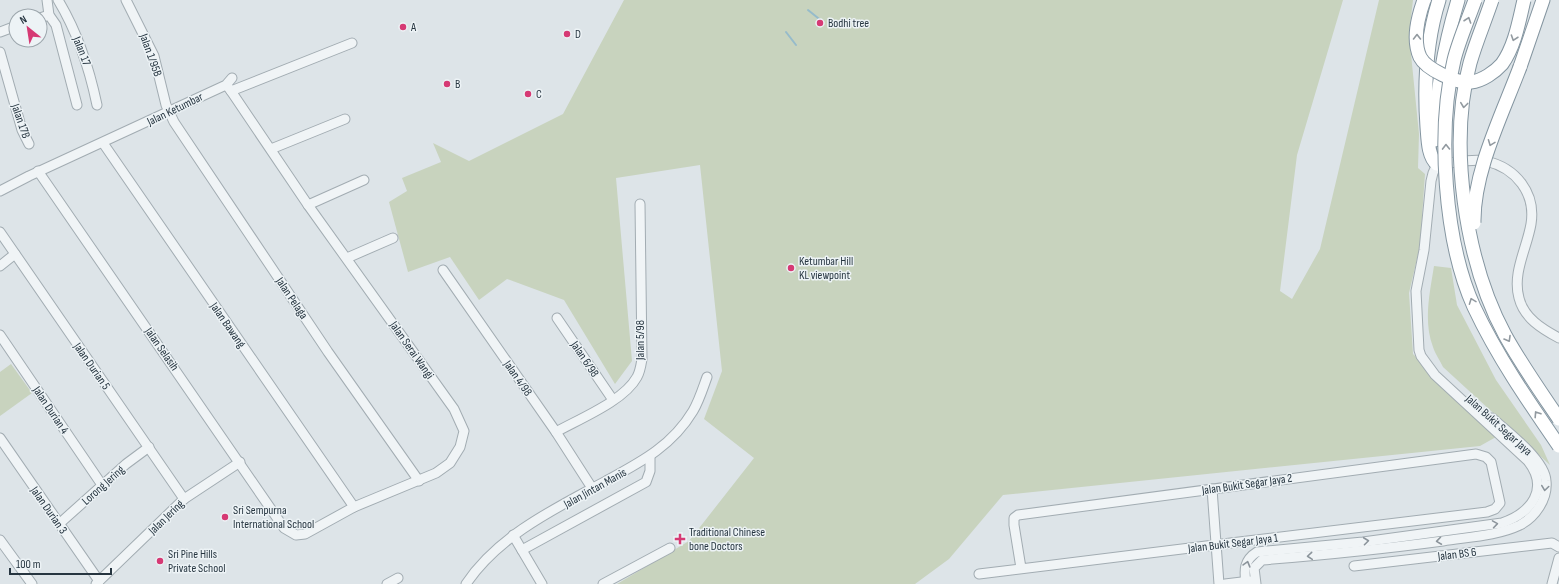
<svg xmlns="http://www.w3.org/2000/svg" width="1559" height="584" font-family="'Sofia Sans Condensed',sans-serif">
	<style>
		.green { fill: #c8d3be }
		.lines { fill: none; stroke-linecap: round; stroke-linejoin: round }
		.stream { stroke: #96bbcb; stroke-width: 2 }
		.minor-casing { stroke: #a2acb2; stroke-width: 11 }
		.highway-casing { stroke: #8495a0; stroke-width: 15 }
		.minor { stroke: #f0f4f6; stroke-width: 9 }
		.highway { stroke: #fff; stroke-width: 13 }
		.highway-bridge-casing { stroke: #8495a0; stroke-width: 15; stroke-linecap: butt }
		.highway-bridge { stroke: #fff; stroke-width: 13 }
		.oneway { stroke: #929aa0 }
		.oneway2 { stroke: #8b949b }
		.poi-dot { fill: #d63974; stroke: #edf3f6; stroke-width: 1.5 }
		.labels { text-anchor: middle; stroke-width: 3; stroke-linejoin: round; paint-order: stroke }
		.poi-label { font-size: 12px; fill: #263540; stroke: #edf3f6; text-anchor: start }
		.street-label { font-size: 12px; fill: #263540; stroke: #edf3f6 }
	</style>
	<rect width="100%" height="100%" fill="#dde4e8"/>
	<!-- green -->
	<g class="green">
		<polygon points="624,0 1343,0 1297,155 1280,291 1292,299 1320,249 1379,0 1413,0 1409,34 1419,134 1418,168 1425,174 1420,246 1409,293 1413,354 1496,437 1480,446 1003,495 949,559 915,584 617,584 689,541 754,458 704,419 722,371 700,165 616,178 632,361 615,384 564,300 507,279 479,300 450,257 408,272 389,202 407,191 402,178 441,162 433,143 469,161 563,114"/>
		<path d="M1434,266L1451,268L1457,305L1496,380L1541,445L1550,465L1443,367C1440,360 1435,354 1433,347C1423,321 1430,292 1434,266Z"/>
		<polygon points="11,364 32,393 0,416 0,372"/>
	</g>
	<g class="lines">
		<!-- stream -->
		<g class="stream">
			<polyline points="808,10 823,22"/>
			<polyline points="786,32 796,45"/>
		</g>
		<!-- minor casing -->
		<g class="minor-casing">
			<g id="minor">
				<polyline points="47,0 49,15 56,25 77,105"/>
				<path d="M58,0C78,33 89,67 97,105"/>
				<polyline points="126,0 154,56 166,105 174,122 328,352 419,481"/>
				<polyline points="40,18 49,15"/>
				<polyline points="0,32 16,26"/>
				<polyline points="0,52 22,130 29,144"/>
				<polyline points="228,87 231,91 352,43"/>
				<polyline points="103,143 354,507"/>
				<polyline points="271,149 345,119"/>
				<path d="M1441,164C1454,163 1473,158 1486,161C1516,168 1536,193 1531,224C1527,248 1512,273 1519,298C1524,318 1542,329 1559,338"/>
				<polyline points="38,171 284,528 296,535 305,534 354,507 436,473 450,463 460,447 464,431 454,409 308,205 231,91"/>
				<polyline points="0,191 29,176 200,97 226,85 232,78"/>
				<polyline points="308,205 364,180"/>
				<polyline points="0,232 184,499"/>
				<polyline points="347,258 393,238"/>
				<polyline points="0,266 15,254"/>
				<polyline points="443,270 556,432 592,488"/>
				<polyline points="557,318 613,400"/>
				<polyline points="0,335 102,485"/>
				<path d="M556,432C579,419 624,401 637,377C640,372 641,365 642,359L640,204"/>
				<polyline points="0,438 99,581"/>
				<polyline points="1212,489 1219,584"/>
				<polyline points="59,524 126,464 149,447"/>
				<polyline points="513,535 542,584"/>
				<polyline points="0,540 32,584"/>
				<polyline points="522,550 646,482 650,471 650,457"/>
				<polyline points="1354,566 1552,543 1559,547"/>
				<path d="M979,574C1148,553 1318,532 1487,512L1495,509L1500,503L1491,462L1486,457L1476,454L1018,515L1014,518V525L1021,568"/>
				<polyline points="96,584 184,499 240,462"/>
				<polyline points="387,584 398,578"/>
				<path d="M466,584C499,535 556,508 606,481C641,462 672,446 693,411C699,401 703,388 707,377"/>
				<polyline points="603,584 670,548"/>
				<polyline points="1225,584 1250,581"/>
				<path d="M1246,584C1244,570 1244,560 1257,552L1363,542L1502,523C1531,513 1550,489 1528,461L1435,375L1421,356L1419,350L1416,291L1424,250L1431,181L1433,173L1437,164"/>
				<path d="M1256,584L1254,568L1262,560C1323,555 1383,549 1443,541C1468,537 1497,536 1520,525C1535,517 1548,499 1546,481C1545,460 1507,431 1492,418"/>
				<polyline points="1552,584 1559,558"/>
			</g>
		</g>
		<!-- highway casing -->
		<g class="highway-casing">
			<g id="highway">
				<polyline points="1520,67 1543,0"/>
				<path d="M1435,140C1436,92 1444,46 1458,0"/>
				<path d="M1437,164C1428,157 1428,139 1427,127C1424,85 1426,41 1439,0"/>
			</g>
		</g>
		<!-- minor -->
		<use href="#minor" class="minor"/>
		<!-- highway -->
		<use href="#highway" class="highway"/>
		<!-- highway-bridge casing -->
		<g class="highway-bridge-casing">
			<g id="highway-bridge">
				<path d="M1424,0C1418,17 1412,39 1420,57C1426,69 1457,84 1471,82C1482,81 1495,72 1502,64C1515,46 1519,21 1524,0"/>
				<path d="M1475,0C1468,20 1459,40 1454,60C1437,130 1444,241 1474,307C1497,356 1528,401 1559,446"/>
				<path d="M1492,0C1485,21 1476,42 1470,63C1448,144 1465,261 1505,335C1521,364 1540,391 1559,419"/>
				<path d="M1474,223C1473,172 1502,115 1520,67"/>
			</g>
		</g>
		<!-- highway-bridge -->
		<use href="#highway-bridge" class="highway-bridge"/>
	</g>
	<!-- one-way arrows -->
	<defs><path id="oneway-chevron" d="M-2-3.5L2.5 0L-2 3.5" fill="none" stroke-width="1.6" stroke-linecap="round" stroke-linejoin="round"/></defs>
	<g class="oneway">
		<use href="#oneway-chevron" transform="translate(1468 20) rotate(-71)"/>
		<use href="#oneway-chevron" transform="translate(1417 37) rotate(-90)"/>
		<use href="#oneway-chevron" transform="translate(1514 38) rotate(109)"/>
		<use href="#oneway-chevron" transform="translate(1464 105) rotate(97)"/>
		<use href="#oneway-chevron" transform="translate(1491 143) rotate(111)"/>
		<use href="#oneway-chevron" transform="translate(1446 147) rotate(-91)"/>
		<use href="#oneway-chevron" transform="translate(1472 301) rotate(-111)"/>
		<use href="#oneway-chevron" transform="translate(1508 339) rotate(60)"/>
		<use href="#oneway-chevron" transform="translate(1537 414) rotate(-123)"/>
	</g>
	<g class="oneway2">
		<use href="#oneway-chevron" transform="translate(1545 488) rotate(98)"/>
		<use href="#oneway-chevron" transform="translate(1495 524) rotate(-9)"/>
		<use href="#oneway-chevron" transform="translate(1366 541) rotate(-7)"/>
		<use href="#oneway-chevron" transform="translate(1439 541) rotate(172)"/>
		<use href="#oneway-chevron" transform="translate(1310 556) rotate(175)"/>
		<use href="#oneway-chevron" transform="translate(1247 564) rotate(-74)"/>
	</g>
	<!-- markers -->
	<g class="poi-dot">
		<circle cx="820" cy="23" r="4"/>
		<circle cx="403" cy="27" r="4"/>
		<circle cx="567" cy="34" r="4"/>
		<circle cx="447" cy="84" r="4"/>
		<circle cx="528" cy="94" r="4"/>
		<circle cx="791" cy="268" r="4"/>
		<circle cx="225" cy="517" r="4"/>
		<path d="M678 533h4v4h4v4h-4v4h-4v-4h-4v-4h4z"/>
		<circle cx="160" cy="561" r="4"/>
	</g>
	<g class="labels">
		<!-- poi labels -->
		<g class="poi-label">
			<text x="828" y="27">Bodhi tree</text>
			<text x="411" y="31">A</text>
			<text x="575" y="38">D</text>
			<text x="455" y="88">B</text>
			<text x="536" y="98">C</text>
			<text x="799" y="265">Ketumbar Hill<tspan x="799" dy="14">KL viewpoint</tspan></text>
			<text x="233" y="514">Sri Sempurna<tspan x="233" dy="14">International School</tspan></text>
			<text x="689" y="536">Traditional Chinese<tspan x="689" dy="14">bone Doctors</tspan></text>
			<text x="168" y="558">Sri Pine Hills<tspan x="168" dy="14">Private School</tspan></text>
		</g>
		<!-- street labels -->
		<g class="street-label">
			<text transform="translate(82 51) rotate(68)" y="4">Jalan 17</text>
			<text transform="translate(151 55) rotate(70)" y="4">Jalan 1/95B</text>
			<text transform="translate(175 109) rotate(-26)" y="4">Jalan Ketumbar</text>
			<text transform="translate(21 121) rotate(71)" y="4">Jalan 17B</text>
			<text transform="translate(292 298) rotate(56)" y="4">Jalan Pelaga</text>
			<text transform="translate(228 325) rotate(55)" y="4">Jalan Bawang</text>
			<text transform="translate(640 340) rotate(-90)" y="4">Jalan 5/98</text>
			<text transform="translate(162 349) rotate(55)" y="4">Jalan Selasih</text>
			<text transform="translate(412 350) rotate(55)" y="4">Jalan Serai Wangi</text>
			<text transform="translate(585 359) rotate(56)" y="4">Jalan 6/98</text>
			<text transform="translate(92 366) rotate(55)" y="4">Jalan Durian 5</text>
			<text transform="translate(518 378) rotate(55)" y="4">Jalan 4/98</text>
			<text transform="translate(51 410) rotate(56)" y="4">Jalan Durian 4</text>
			<text transform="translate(1499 425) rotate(42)" y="4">Jalan Bukit Segar Jaya</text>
			<text transform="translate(1247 484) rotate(-8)" y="4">Jalan Bukit Segar Jaya 2</text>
			<text transform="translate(103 485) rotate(-42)" y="4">Lorong Jering</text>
			<text transform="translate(595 488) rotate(-29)" y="4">Jalan Jintan Manis</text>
			<text transform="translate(49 510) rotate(55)" y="4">Jalan Durian 3</text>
			<text transform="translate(166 517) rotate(-44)" y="4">Jalan Jering</text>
			<text transform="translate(1233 543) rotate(-7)" y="4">Jalan Bukit Segar Jaya 1</text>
			<text transform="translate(1457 554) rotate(-7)" y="4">Jalan BS 6</text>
		</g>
	</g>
	<!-- north arrow -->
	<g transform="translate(28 28) rotate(330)"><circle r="19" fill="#edf3f6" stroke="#9da7ad"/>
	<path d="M0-3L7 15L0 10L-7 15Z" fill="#d63974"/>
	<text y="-6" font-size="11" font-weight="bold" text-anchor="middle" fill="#263540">N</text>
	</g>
	<!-- scale -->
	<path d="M10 568v6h101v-6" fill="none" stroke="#263540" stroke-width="2"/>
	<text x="16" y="568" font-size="12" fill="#263540" stroke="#edf3f6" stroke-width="3" paint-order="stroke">100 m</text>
</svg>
